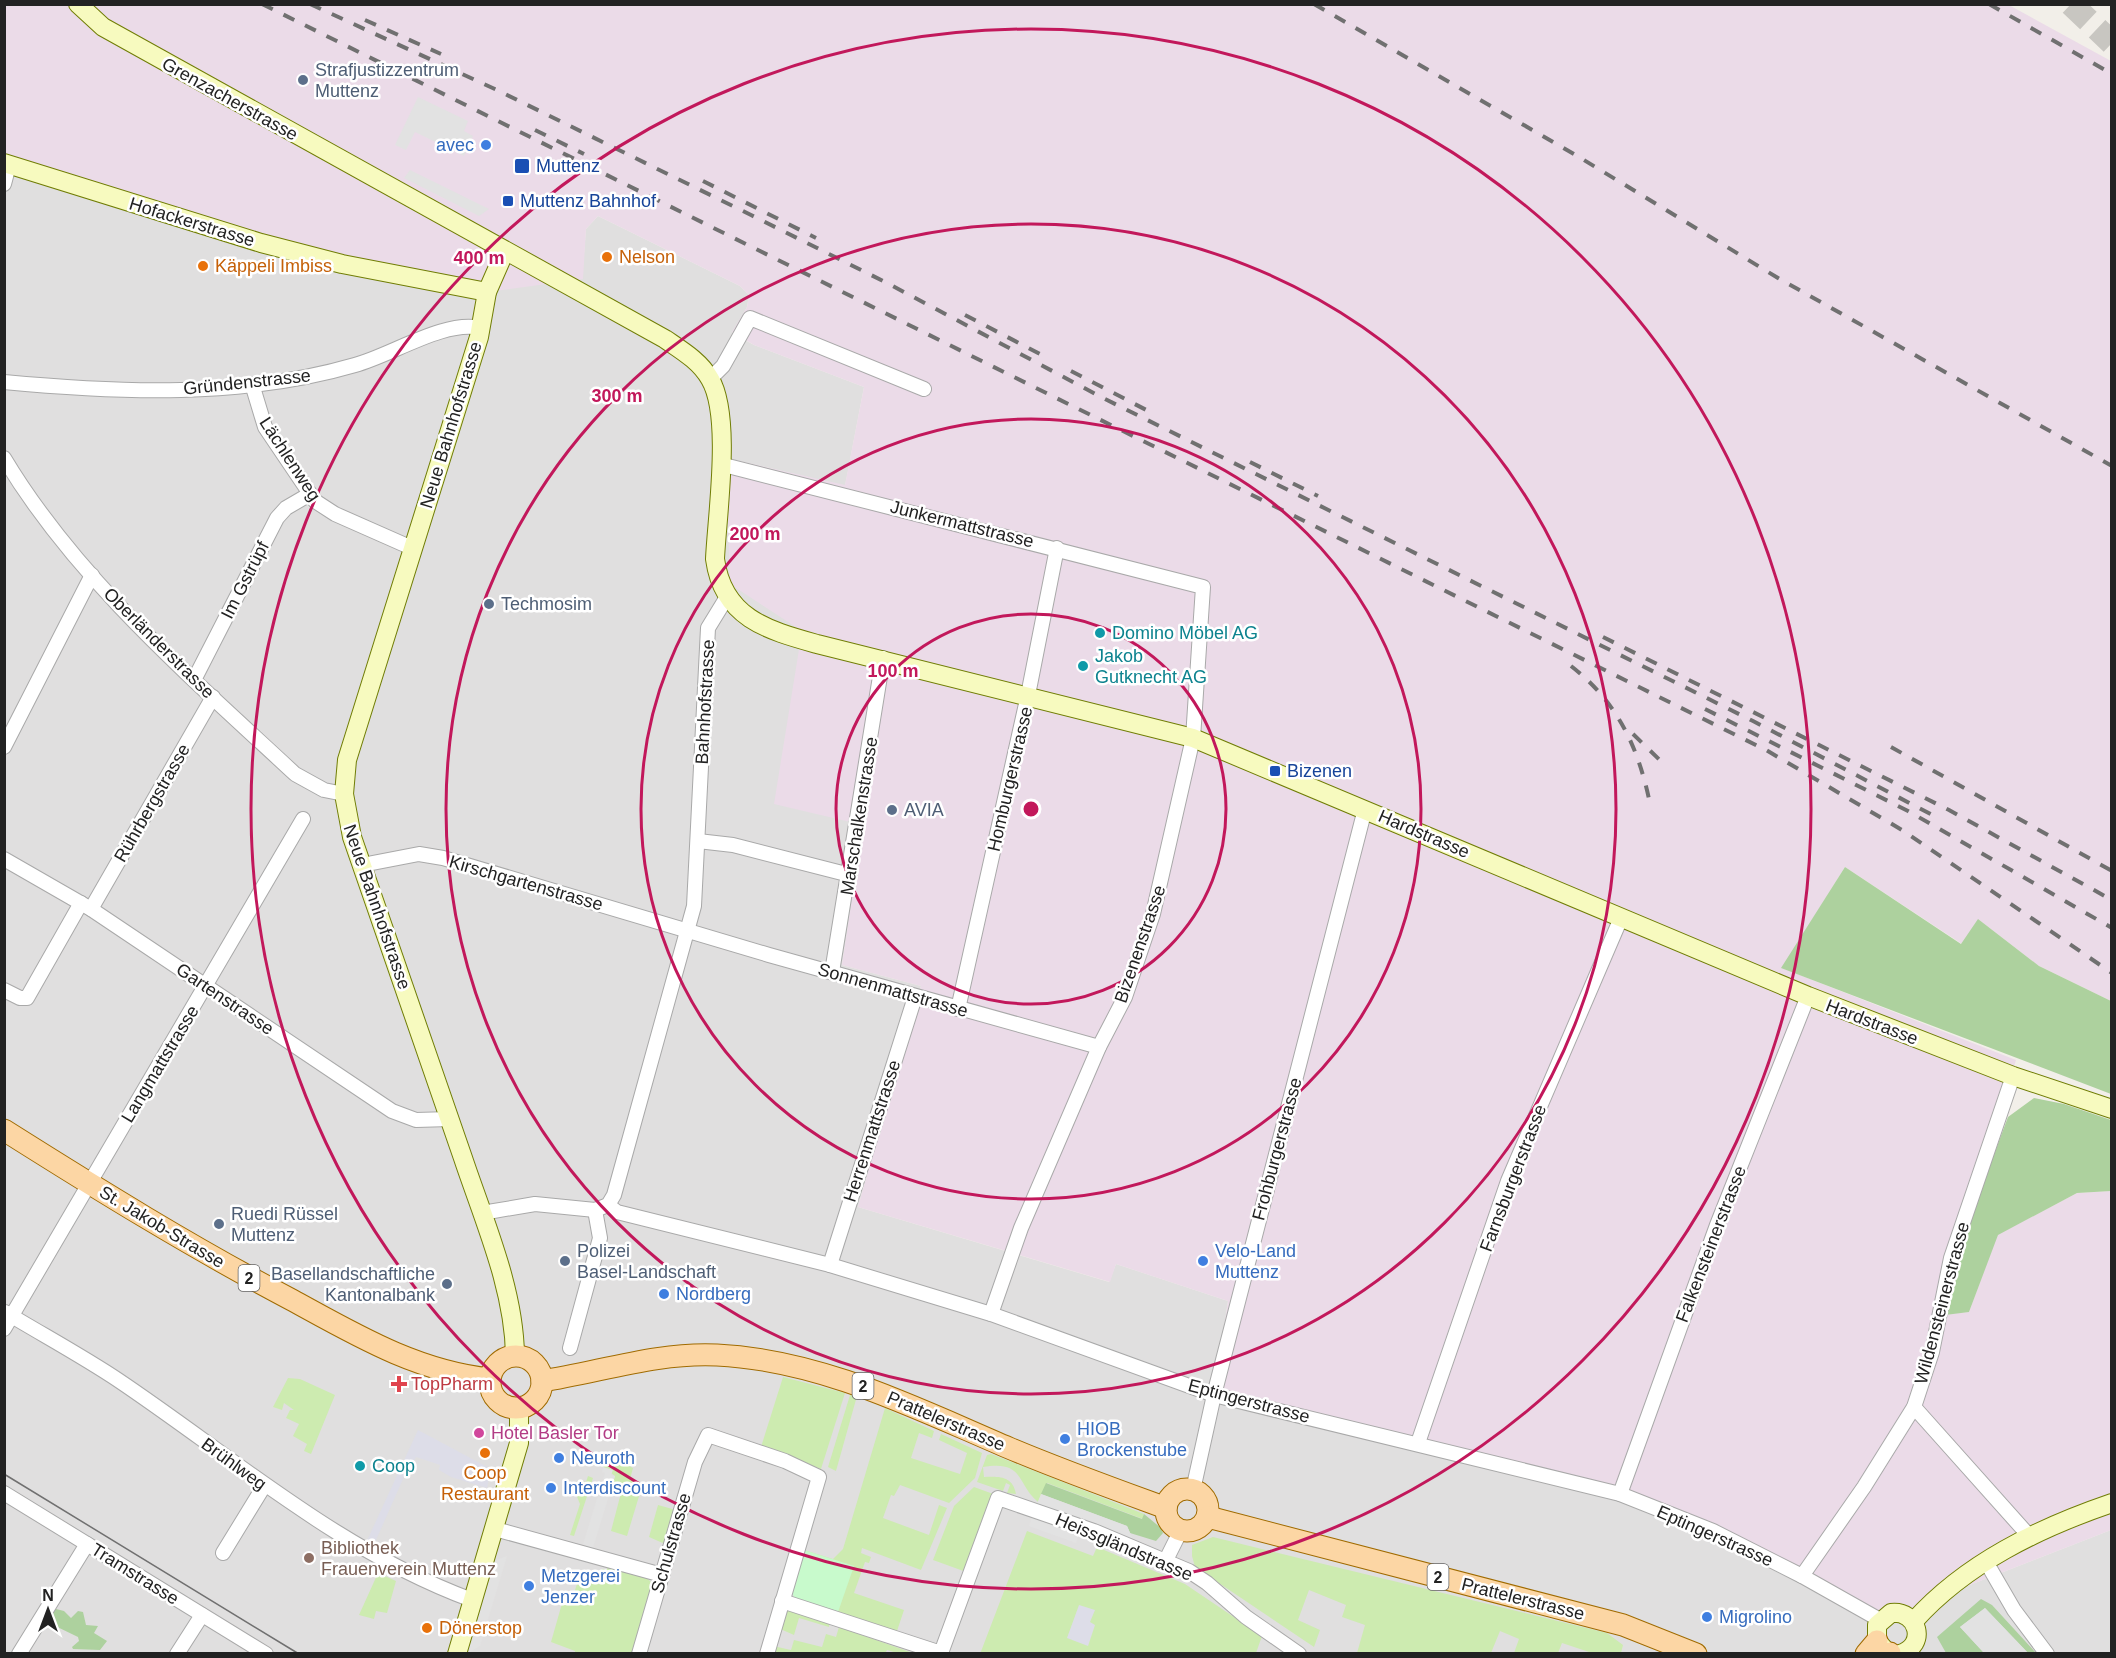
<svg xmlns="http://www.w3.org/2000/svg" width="2116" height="1658" font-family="Helvetica,sans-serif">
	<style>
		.residential { fill: #e0dfdf }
		.industrial { fill: #ebdbe8 }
		.grass { fill: #cdebb0 }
		.forest { fill: #add19e }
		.park { fill: #c8facc }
		.parking { fill: #e2e2e2 }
		.plaza { fill: #dddde8 }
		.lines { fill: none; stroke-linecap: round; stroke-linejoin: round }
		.highway-tunnel { stroke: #c8c6c1; stroke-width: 24; stroke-dasharray: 24 12; stroke-linecap: butt }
		.street-casing { stroke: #a9a9a9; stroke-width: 16 }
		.secondary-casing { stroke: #707d05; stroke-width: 20 }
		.primary-casing { stroke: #a06b00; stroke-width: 23 }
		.street { stroke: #fff; stroke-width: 14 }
		.secondary { stroke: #f7fabf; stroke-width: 18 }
		.primary { stroke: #fcd6a4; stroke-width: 21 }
		.tram { stroke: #707070; stroke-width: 1.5 }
		.rail { stroke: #707070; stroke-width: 4; stroke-dasharray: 12 12; stroke-linecap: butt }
		.ring { fill: none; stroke: #c2185b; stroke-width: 3 }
		.service-dot { fill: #5c6f8a; stroke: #fff; stroke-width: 2 }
		.shop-dot { fill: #3f7fe0; stroke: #fff; stroke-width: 2 }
		.transit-dot { fill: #1a4fb4; stroke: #fff; stroke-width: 2 }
		.food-dot { fill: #e8710a; stroke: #fff; stroke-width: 2 }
		.culture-dot { fill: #0f9aa8; stroke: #fff; stroke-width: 2 }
		.health-dot { fill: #e0444e; stroke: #fff; stroke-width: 2 }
		.hotel-dot { fill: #d1479c; stroke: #fff; stroke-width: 2 }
		.education-dot { fill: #8d6e63; stroke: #fff; stroke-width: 2 }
		.labels { text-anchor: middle; stroke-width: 5; stroke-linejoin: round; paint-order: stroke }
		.shield { fill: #fff; stroke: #646464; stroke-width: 1.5 }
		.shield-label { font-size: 16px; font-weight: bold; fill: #222 }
		.service-label { font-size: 18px; fill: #4e5e75; stroke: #fff; text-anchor: start }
		.street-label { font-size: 18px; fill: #222; stroke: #fff }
		.shop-label { font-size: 18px; fill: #366cbe; stroke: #fff; text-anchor: start }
		.transit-label { font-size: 18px; fill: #164399; stroke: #fff; text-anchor: start }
		.food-label { font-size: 18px; fill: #c56008; stroke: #fff; text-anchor: start }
		.culture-label { font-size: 18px; fill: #0d838f; stroke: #fff; text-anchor: start }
		.health-label { font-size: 18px; fill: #be3a42; stroke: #fff; text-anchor: start }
		.hotel-label { font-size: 18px; fill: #b23c85; stroke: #fff; text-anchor: start }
		.education-label { font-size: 18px; fill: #785e54; stroke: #fff; text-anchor: start }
		.centre { fill: #c2185b; stroke: #fff; stroke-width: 3 }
		.ring-label { font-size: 18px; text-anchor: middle; font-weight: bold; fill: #c2185b; stroke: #fff; stroke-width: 5; stroke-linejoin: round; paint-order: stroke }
	</style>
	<rect width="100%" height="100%" fill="#f2efe9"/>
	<!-- residential -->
	<polygon class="residential" points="5,163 582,279 586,229 598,216 740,286 749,295 747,307 732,333 754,345 864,387 845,486 727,458 802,631 864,825 842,965 921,986 858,1207 1109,1282 1116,1264 1228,1301 1214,1394 1550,1475 1713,1531 1880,1620 2111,1530 2111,1653 5,1654"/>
	<!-- industrial -->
	<polygon class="industrial" points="5,4 2007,4 2111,61 2111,1001 2039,966 1979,920 1962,944 1845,867 1782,968 2016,1060 1945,1314 1969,1312 1997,1235 2077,1193 2111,1191 2111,1530 1880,1620 1802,1576 1620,1494 1214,1395 1228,1301 1116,1264 1110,1282 858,1207 921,986 842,965 863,825 774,804 802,631 730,584 726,458 845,485 864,387 754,345 732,332 747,307 749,295 740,286 598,216 586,229 583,279 487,292 342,264 5,163"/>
	<!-- grass -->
	<g class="grass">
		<polygon points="783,1377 845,1393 821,1469 761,1447"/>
		<polygon points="288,1378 300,1379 335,1395 311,1454 304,1451 307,1444 293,1436 299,1424 286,1418 290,1410 294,1410 284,1403 282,1410 273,1407"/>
		<polygon points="850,1395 857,1396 836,1471 828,1467"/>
		<polygon points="885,1408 934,1431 932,1438 919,1433 911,1458 960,1474 967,1453 939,1440 941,1434 982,1453 975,1478 949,1503 900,1485 894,1496 891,1495 883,1518 929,1535 939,1505 947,1508 921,1570 862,1548 861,1553 871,1557 869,1563 865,1562 854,1593 904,1610 897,1631 837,1615 804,1550 833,1559 843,1549"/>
		<path d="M991,1454L1144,1514L1143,1519L1047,1483L1038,1502C1016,1484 1025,1460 983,1467L984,1477C999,1476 1013,1476 1016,1494L1007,1493L1010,1485L1006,1483L1003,1491L977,1482L987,1455Z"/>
		<polygon points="619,1461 633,1468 630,1479 643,1483 627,1536 611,1531 621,1493 611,1490 615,1476 603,1467 604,1462"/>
		<polygon points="588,1476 593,1478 574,1536 570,1535 580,1504 575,1492 578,1480 586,1482"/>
		<polygon points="974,1487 996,1495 969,1573 933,1560 954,1506"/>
		<polygon points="658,1505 676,1510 665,1544 649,1537"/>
		<polygon points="1027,1531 1093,1556 1097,1547 1185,1584 1262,1636 1256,1653 980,1654"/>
		<polygon points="1213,1537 1607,1633 1623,1645 1621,1653 1589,1652 1562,1643 1558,1653 1514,1653 1519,1639 1500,1631 1491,1653 1357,1653 1365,1625 1342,1617 1346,1605 1309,1590 1298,1620 1320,1630 1314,1647 1195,1567 1192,1556 1192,1545"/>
		<polygon points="609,1566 645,1576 652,1583 632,1653 575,1653 575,1651 551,1642 565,1593 573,1596 579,1578 598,1584 602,1569 606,1570"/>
		<polygon points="378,1573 396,1581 387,1613 376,1611 374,1619 359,1615"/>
		<polygon points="790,1609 830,1621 829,1627 799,1618 794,1635 778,1628 786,1611"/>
		<polygon points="839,1627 913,1653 897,1653 887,1650 885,1654 770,1654 773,1646 791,1650 794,1640 822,1647 826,1634 836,1637"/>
	</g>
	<!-- forest -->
	<g class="forest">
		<polygon points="1845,867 1961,944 1978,919 2039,966 2111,1001 2111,1094 1781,968"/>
		<polygon points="2034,1098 2064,1104 2111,1120 2111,1191 2077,1193 1998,1235 1969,1312 1945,1315 1977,1200 2008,1117"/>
		<polygon points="1046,1483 1142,1519 1144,1514 1161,1528 1163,1533 1156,1541 1130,1533 1127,1526 1041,1494"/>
		<polygon points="1981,1599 1992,1605 2036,1653 2028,1653 1985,1608 1960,1627 1984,1653 1946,1653 1937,1637"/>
		<polygon points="56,1609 64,1611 71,1618 78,1611 83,1612 86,1625 98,1626 94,1633 107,1641 100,1650 73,1649 72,1647 79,1641 78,1637 47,1622 50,1612"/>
	</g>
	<!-- park -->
	<polygon class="park" points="804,1550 854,1566 837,1615 795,1600 791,1589"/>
	<!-- parking -->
	<g class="parking">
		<polygon points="418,97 468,121 464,131 473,136 464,156 415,132 406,150 395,145"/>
		<polygon points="410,170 489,209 479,216 404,178"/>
		<polygon points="603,1467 613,1470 611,1475 615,1476 593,1548 583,1544 605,1473 602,1472"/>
		<polygon points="1041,1494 1127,1526 1133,1539 1037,1504"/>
		<polygon points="1032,1517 1079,1534 1076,1543 1029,1526"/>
		<polygon points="507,1556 480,1646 468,1653 494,1561"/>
		<polygon points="1985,1608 2028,1653 1984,1653 1960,1627"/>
	</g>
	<!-- plaza -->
	<g class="plaza">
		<polygon points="418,1430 491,1469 487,1488 451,1477 439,1470 440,1465 416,1457 414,1461 411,1461 372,1549 365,1545"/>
		<polygon points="1079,1605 1095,1610 1090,1622 1095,1625 1088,1646 1067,1638"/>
	</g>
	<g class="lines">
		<!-- highway-tunnel -->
		<polyline class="highway-tunnel" points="2071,4 2112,43"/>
		<!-- street casing -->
		<g class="street-casing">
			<g id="street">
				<polyline points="4,184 9,165"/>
				<polyline points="710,379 723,366 750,318 924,389"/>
				<path d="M4,382C121,393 242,398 355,365C392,355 444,320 480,328"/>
				<polyline points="252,384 265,427 315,501 335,514 412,548"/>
				<path d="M4,458C77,580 192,678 295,774L324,790L344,794"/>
				<polyline points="720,464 1203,587 1193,738 1153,914 1125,997 1099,1047 1021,1228 991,1314"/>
				<polyline points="195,678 277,518 286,508 310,494"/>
				<polyline points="4,747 92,575"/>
				<polyline points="698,841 733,845 850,875"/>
				<polyline points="4,859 91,909 392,1111 416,1120 450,1119"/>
				<polyline points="362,865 419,854 443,858 769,955 1099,1047"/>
				<polyline points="91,909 213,697"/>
				<polyline points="832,972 883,658"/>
				<polyline points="4,990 20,998 27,998 81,903"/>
				<polyline points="958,1009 1028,695 1057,548"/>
				<polyline points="608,1205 617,1212 830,1265 991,1314 1214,1395 1620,1494 1713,1531 1802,1576 1880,1620"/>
				<polyline points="482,1213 535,1204 595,1210 608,1205 614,1195 694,906 708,628 727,597"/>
				<polyline points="830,1265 915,997"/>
				<path d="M5,1312C43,1335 82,1356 118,1380C234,1458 339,1551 472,1600"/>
				<polyline points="4,1329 303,819"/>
				<polyline points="570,1348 600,1238 595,1210"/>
				<polyline points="1914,1407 2031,1538"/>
				<polyline points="1418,1443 1508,1181 1621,918"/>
				<polyline points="1193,1490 1214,1395 1365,809"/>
				<polyline points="4,1493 266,1654"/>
				<polyline points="1620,1494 1717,1225 1808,996"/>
				<polyline points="495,1529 662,1575"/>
				<polyline points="223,1553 264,1486"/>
				<polyline points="1166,1560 1181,1530"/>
				<polyline points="1985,1560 2014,1610 2047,1654"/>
				<polyline points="1802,1576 1864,1487 1914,1407 1932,1352 1951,1258 2013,1076"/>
				<polyline points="782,1601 941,1653 998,1498 1094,1531 1189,1571 1207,1583 1246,1617 1299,1654"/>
				<polyline points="19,1654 87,1544"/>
				<polyline points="177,1654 202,1615"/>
				<polyline points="639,1654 695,1462 708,1435 785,1461 819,1477 767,1654"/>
			</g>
		</g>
		<!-- secondary casing -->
		<g class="secondary-casing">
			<g id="secondary">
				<path d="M78,4L103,27L665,339C681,350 700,361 710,379C732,416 717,515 715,559C723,618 767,630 817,644L1193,738L1808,996L2013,1076L2112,1109"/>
				<polyline points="4,163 261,243 342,264 487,292"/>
				<path d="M505,251L487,292L479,337L347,760L344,794L352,837C390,944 427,1051 463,1158C484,1221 514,1288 515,1355"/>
				<path d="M1914,1621C1966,1563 2039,1528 2112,1503"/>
				<path d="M1886,1651L1877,1641V1625L1891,1613C1918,1610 1928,1645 1900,1654"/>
				<polyline points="457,1654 519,1443 519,1408"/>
			</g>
		</g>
		<!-- primary casing -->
		<g class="primary-casing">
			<g id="primary">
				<path d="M4,1130C99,1190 193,1248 292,1300C356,1335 416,1371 490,1379"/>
				<circle cx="516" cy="1382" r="26"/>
				<path d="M542,1381C600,1372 658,1352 717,1355C821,1360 915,1408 1009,1448C1061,1470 1114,1489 1166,1508"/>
				<circle cx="1187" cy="1510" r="21"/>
				<polyline points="1208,1517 1623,1625 1696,1654"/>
				<polyline points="1866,1654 1877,1641"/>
				<polyline points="1890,1654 1890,1653"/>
			</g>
		</g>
		<!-- street -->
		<use href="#street" class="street"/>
		<!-- secondary -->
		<use href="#secondary" class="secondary"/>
		<!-- primary -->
		<use href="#primary" class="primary"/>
		<!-- tram -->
		<polyline class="tram" points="4,1474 299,1654"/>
		<!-- rail -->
		<g class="rail">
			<polyline points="262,4 1766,750 1902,830 2112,973"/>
			<polyline points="310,4 497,90 751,215 889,284 1103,398 1753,721 1938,818"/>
			<polyline points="1314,4 1574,154 1778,278 2112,466"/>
			<polyline points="1989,4 2112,74"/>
			<polyline points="365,20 441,54"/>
			<polyline points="535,130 584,154"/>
			<polyline points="703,181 816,238"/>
			<polyline points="965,315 1040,354"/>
			<polyline points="1071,371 1156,415"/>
			<polyline points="1250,462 1318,496"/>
			<polyline points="1603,637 1949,810 2112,900"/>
			<path d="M1571,666C1616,701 1637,744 1649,799"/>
			<polyline points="1705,709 1908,811 2112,928"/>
			<polyline points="1633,734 1666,766"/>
			<polyline points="1891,747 2112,871"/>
		</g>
	</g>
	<!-- distance rings -->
	<g class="ring">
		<circle cx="1031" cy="809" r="195"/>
		<circle cx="1031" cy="809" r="390"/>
		<circle cx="1031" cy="809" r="585"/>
		<circle cx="1031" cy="809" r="780"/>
	</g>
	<!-- markers -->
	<g class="service-dot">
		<circle cx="303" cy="80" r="6"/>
		<circle cx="489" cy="604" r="6"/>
		<circle cx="892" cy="810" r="6"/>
		<circle cx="219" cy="1224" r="6"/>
		<circle cx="565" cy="1261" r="6"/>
		<circle cx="447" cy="1284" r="6"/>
	</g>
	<g class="shop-dot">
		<circle cx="486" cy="145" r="6"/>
		<circle cx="1203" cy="1261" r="6"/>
		<circle cx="664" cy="1294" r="6"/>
		<circle cx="1065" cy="1439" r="6"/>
		<circle cx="559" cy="1458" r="6"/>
		<circle cx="551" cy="1488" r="6"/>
		<circle cx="529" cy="1586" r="6"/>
		<circle cx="1707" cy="1617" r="6"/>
	</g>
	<g class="transit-dot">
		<rect x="514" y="158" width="16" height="16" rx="3"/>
		<rect x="502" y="195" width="12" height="12" rx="3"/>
		<rect x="1269" y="765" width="12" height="12" rx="3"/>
	</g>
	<g class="food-dot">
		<circle cx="607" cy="257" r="6"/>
		<circle cx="203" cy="266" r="6"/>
		<circle cx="485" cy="1453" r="6"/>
		<circle cx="427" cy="1628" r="6"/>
	</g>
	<g class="culture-dot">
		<circle cx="1100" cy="633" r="6"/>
		<circle cx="1083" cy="666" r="6"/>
		<circle cx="360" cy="1466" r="6"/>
	</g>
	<path class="health-dot" d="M396 1375h6v6h6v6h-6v6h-6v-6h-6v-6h6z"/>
	<circle class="hotel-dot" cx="479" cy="1433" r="6"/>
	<circle class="education-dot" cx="309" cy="1558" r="6"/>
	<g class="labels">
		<!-- shield labels -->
		<g class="shield">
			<rect x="238.5" y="1265" width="21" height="26" rx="4.5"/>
			<rect x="852.5" y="1373" width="21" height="26" rx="4.5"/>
			<rect x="1427.5" y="1564" width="21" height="26" rx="4.5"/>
		</g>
		<g class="shield-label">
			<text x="249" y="1284">2</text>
			<text x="863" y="1392">2</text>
			<text x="1438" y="1583">2</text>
		</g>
		<!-- service labels -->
		<g class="service-label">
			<text x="315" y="76">Strafjustizzentrum<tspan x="315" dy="21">Muttenz</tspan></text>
			<text x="501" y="610">Techmosim</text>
			<text x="904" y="816">AVIA</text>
			<text x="231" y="1220">Ruedi Rüssel<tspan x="231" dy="21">Muttenz</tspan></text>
			<text x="577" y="1257">Polizei<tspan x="577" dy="21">Basel-Landschaft</tspan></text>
			<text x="435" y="1280" text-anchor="end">Basellandschaftliche<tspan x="435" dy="21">Kantonalbank</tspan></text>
		</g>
		<!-- street labels -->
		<g class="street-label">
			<text transform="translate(230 99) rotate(29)" y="6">Grenzacherstrasse</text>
			<text transform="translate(192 222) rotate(17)" y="6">Hofackerstrasse</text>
			<text transform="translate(247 382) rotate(-6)" y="6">Gründenstrasse</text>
			<text transform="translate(451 425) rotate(-73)" y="6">Neue Bahnhofstrasse</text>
			<text transform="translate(290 459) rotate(57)" y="6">Lächlenweg</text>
			<text transform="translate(962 524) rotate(14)" y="6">Junkermattstrasse</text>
			<text transform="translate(245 580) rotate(-63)" y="6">Im Gstrüpf</text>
			<text transform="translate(159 643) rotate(45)" y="6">Oberländerstrasse</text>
			<text transform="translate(705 702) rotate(-87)" y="6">Bahnhofstrasse</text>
			<text transform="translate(1010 779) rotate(-77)" y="6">Homburgerstrasse</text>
			<text transform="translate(152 803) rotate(-60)" y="6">Rührbergstrasse</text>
			<text transform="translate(859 816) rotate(-81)" y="6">Marschalkenstrasse</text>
			<text transform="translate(1424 834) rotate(23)" y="6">Hardstrasse</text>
			<text transform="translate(526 883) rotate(16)" y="6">Kirschgartenstrasse</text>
			<text transform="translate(377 907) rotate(71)" y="6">Neue Bahnhofstrasse</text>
			<text transform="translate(1140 944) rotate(-71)" y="6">Bizenenstrasse</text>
			<text transform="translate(893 990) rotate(16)" y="6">Sonnenmattstrasse</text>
			<text transform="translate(225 999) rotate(34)" y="6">Gartenstrasse</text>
			<text transform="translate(1872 1022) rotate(21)" y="6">Hardstrasse</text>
			<text transform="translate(160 1064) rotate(-59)" y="6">Langmattstrasse</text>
			<text transform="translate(872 1131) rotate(-72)" y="6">Herrenmattstrasse</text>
			<text transform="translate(1277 1149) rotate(-75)" y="6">Frohburgerstrasse</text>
			<text transform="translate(1513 1178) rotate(-69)" y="6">Farnsburgerstrasse</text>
			<text transform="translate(162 1227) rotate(31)" y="6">St. Jakob-Strasse</text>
			<text transform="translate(1711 1244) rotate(-69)" y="6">Falkensteinerstrasse</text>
			<text transform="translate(1942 1303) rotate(-75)" y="6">Wildensteinerstrasse</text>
			<text transform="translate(1249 1401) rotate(15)" y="6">Eptingerstrasse</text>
			<text transform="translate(946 1421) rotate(23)" y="6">Prattelerstrasse</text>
			<text transform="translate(234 1464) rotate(36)" y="6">Brühlweg</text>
			<text transform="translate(1715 1536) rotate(24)" y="6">Eptingerstrasse</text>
			<text transform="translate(671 1543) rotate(-74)" y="6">Schulstrasse</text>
			<text transform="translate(1124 1547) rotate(23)" y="6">Heissgländstrasse</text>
			<text transform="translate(135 1574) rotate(32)" y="6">Tramstrasse</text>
			<text transform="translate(1523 1599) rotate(14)" y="6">Prattelerstrasse</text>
		</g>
		<!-- shop labels -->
		<g class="shop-label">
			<text x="474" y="151" text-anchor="end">avec</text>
			<text x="1215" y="1257">Velo-Land<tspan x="1215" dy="21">Muttenz</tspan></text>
			<text x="676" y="1300">Nordberg</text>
			<text x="1077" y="1435">HIOB<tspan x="1077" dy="21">Brockenstube</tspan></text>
			<text x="571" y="1464">Neuroth</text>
			<text x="563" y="1494">Interdiscount</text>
			<text x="541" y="1582">Metzgerei<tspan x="541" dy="21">Jenzer</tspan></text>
			<text x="1719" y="1623">Migrolino</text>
		</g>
		<!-- transit labels -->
		<g class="transit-label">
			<text x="536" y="172">Muttenz</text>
			<text x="520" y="207">Muttenz Bahnhof</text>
			<text x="1287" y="777">Bizenen</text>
		</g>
		<!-- food labels -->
		<g class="food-label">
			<text x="619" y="263">Nelson</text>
			<text x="215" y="272">Käppeli Imbiss</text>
			<text x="485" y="1479" text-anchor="middle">Coop<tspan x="485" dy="21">Restaurant</tspan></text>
			<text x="439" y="1634">Dönerstop</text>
		</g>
		<!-- culture labels -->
		<g class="culture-label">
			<text x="1112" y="639">Domino Möbel AG</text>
			<text x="1095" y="662">Jakob<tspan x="1095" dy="21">Gutknecht AG</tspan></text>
			<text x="372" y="1472">Coop</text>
		</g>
		<!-- health labels -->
		<g class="health-label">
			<text x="411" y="1390">TopPharm</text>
		</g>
		<!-- hotel labels -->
		<g class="hotel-label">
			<text x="491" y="1439">Hotel Basler Tor</text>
		</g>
		<!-- education labels -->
		<g class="education-label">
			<text x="321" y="1554">Bibliothek<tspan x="321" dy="21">Frauenverein Muttenz</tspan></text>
		</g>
	</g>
	<circle cx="1031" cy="809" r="9" class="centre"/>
	<g class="ring-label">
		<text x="479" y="264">400 m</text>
		<text x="617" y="402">300 m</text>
		<text x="755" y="540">200 m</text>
		<text x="893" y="677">100 m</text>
	</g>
	<!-- border -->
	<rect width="2116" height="1658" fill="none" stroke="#222222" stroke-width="12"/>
	<!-- north arrow -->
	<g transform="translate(48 1610)" stroke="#ffffff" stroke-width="4.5" paint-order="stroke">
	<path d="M0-4.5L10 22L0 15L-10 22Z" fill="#222222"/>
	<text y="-9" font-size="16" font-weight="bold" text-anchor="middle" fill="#222222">N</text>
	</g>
</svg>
